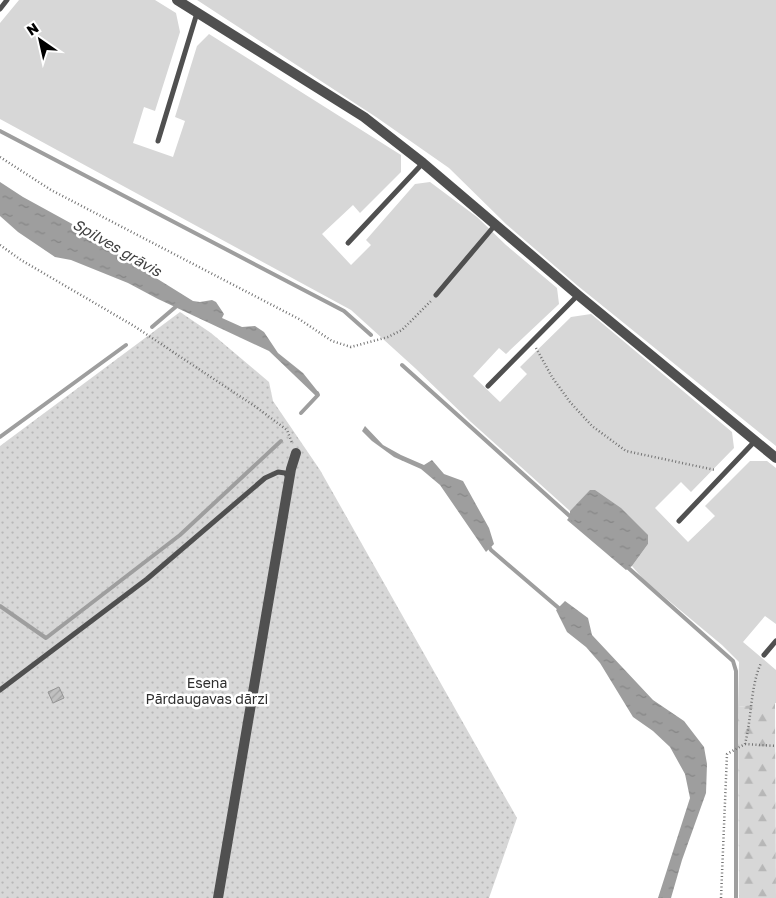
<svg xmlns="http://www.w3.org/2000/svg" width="776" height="898" font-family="'Golos Text',sans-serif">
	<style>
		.green { fill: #d7d7d7 }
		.forest { fill: url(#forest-firs) }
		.park { fill: url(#park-dots) }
		.water { fill: url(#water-ripples) }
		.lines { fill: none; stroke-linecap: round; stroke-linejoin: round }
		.stream { stroke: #9e9e9e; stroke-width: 4 }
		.building { fill: url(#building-hatch); stroke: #949494 }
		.path { stroke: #727272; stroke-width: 2.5; stroke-dasharray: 1 2.5; stroke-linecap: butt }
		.lane { stroke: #505050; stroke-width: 5 }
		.street { stroke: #505050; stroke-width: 10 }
		.labels { text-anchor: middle; stroke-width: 5; stroke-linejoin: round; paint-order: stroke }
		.park-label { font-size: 14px; fill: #2e2e2e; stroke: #fff }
		.water-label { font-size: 15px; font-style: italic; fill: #3f3f3f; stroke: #fff }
	</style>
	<defs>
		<pattern id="forest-firs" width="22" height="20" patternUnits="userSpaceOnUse" patternTransform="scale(1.25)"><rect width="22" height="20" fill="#d7d7d7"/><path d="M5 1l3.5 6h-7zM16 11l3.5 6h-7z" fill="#b7b7b7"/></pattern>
		<pattern id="park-dots" width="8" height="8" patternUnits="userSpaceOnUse" patternTransform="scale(1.25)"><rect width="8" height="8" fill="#d7d7d7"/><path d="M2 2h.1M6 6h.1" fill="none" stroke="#b7b7b7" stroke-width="1.8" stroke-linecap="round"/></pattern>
		<pattern id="water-ripples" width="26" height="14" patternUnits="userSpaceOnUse" patternTransform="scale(1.25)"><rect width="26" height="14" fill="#9e9e9e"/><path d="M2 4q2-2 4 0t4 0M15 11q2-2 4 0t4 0" fill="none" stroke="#868686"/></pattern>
		<pattern id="building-hatch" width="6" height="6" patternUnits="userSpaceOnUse" patternTransform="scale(1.25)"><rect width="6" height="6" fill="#c0c0c0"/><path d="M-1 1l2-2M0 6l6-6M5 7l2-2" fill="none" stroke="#a3a3a3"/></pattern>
	</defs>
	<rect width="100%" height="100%" fill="#fff"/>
	<!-- green -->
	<g class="green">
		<polygon points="19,0 155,0 176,13 180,32 155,111 144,107 133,143 173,157 185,121 175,117 197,46 209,34 401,155 401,172 360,213 353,205 322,234 351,265 371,245 366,240 415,184 430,182 477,217 506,245 557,288 559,304 506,354 499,348 473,376 500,402 527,374 520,367 571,317 591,314 732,432 734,448 691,492 681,482 655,508 688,542 715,516 705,506 750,461 767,461 776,468 776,624 765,616 743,642 776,670 776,703 738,707 739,662 722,645 644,580 632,566 648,544 590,491 570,511 471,422 415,368 351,310 0,119 0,23"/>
		<polygon points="197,0 776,0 776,446 578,286 506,224 449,168 376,117"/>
	</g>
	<!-- forest -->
	<polygon class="forest" points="775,702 776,898 739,898 738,707"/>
	<!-- park -->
	<polygon class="park" points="180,312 211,333 269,382 273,401 320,470 517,818 489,898 0,898 0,446"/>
	<!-- water -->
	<g class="water">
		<polygon points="0,182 23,197 85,231 94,242 111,250 193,301 200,302 212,300 216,302 224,314 222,318 242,327 255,326 264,332 278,353 303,373 319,393 317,397 269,351 158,299 128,283 71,260 55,257 18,232 0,216"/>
		<polygon points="365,426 383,445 401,455 424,465 432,460 444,474 463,481 489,528 494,544 486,552 440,485 421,469 394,457 372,441 362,431"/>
		<polygon points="590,490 595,490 621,508 648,535 648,544 632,566 626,570 567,520 570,516 570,511"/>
		<polygon points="565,601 588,618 592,635 653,700 684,721 704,747 707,764 706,793 682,860 671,898 658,898 690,798 685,774 670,747 653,731 633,717 600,663 586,647 567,632 556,610"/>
	</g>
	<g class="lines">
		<!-- stream -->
		<g class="stream">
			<polyline points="0,131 344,311 371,335"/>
			<polyline points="152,327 179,304"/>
			<polyline points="402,365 573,519"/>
			<polyline points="301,413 318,395 317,393"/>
			<polyline points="0,437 126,345"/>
			<polyline points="488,545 491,550 561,610"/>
			<polyline points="625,565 733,661 736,671 736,898"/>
			<polyline points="0,606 46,638 180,535 281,441"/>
		</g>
	</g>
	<!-- building -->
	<polygon class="building" points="59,687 64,698 53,703 48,692"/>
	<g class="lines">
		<!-- path -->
		<g class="path">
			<polyline points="0,157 51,190 299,319 332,341 351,347 388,337 402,330 432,300"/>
			<polyline points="0,245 21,260 134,326 256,407 287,430 292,443"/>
			<polyline points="536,348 552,377 570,402 592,426 626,451 715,470"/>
			<polyline points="745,744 776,746"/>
			<path d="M721,898L727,754L745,744C752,717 750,688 761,663"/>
		</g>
		<!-- lane -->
		<g class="lane">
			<polyline points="0,9 7,0"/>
			<polyline points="158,141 197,13"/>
			<polyline points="348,243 423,163"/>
			<polyline points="436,295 496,224"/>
			<polyline points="488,386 578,295"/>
			<polyline points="679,521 755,441"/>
			<polyline points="764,655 776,641"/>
			<polyline points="0,690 147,579 265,478 278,472 285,473 289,478"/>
		</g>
		<!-- street -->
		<g class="street">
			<polyline points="177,0 364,117 423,163 578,295 776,458"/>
			<polyline points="218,898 291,469 296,453"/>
		</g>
	</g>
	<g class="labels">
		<!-- park labels -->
		<g class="park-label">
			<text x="207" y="688">Esena<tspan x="207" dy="16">Pārdaugavas dārzi</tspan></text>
		</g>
		<!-- water labels -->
		<g class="water-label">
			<text transform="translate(117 248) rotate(30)" y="5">Spilves grāvis</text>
		</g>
	</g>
	<!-- north arrow -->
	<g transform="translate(40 40) rotate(326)" stroke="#ffffff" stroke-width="4" paint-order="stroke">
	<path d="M0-4L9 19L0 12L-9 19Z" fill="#000000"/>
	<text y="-8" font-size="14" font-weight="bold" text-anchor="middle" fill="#000000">N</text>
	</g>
</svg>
